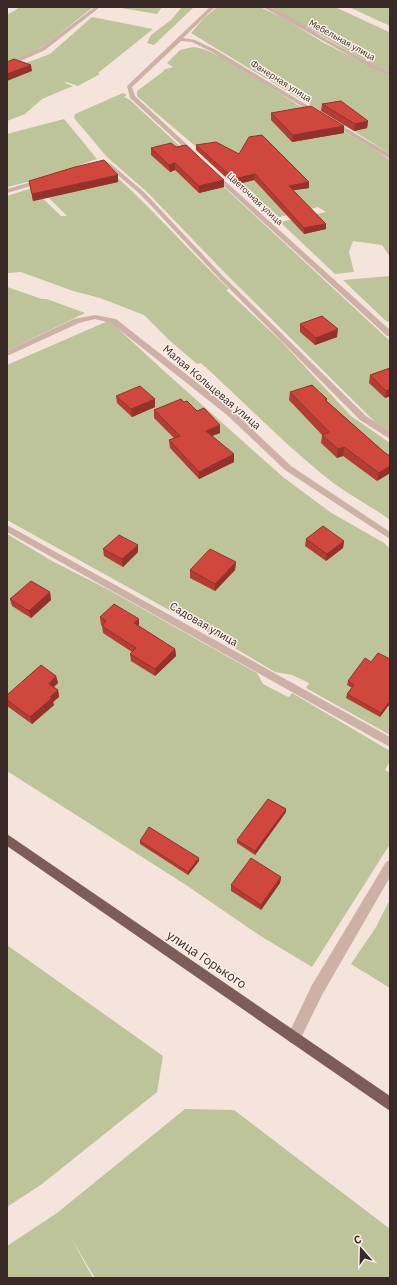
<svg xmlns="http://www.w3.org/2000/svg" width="397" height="1285" font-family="'IBM Plex Sans',sans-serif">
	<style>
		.green { fill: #bdc49a }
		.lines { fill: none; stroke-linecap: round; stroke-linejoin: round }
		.minor { fill: #cdb1a6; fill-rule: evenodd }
		.major { fill: #7c5d57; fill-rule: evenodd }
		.wall { fill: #b33d34 }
		.shaded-wall { fill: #92322b }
		.building { fill: #d0473d; stroke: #92322b }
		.labels { text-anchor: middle; stroke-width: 3; stroke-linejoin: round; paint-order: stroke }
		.far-street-label { font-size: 9px; fill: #392a27; stroke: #fbefe8 }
		.street-label { font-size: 11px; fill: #392a27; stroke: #fbefe8 }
		.near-street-label { font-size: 13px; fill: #392a27; stroke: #fbefe8 }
	</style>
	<rect width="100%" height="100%" fill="#f4e4db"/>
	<!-- green -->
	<g class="green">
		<polygon points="20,7 93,7 48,43 34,52 7,63 7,15"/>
		<polygon points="115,7 162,7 157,14"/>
		<polygon points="182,7 194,7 154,45 147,43 151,35 171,20"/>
		<path d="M217,7H260L285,19L324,43L390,76V154C325,112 257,74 191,33L204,18Z"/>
		<path d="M270,7H335L389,32L390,72C348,54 311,27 270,7Z"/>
		<polygon points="349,7 390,7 390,26"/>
		<polygon points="92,17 153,29 98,73 100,74 78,86 66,82 65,83 73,86 42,99 25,114 7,121 7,70 50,54"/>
		<path d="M193,47C215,47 284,97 306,110C334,127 363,141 390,160V257L382,245L353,241L349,252L354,272L335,274L280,222L326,212L318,207L276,218C232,175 183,137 137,96V91L164,71L163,70L173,67L167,63L180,50Z"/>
		<polygon points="123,93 127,95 124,97 130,100 390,341 390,432 376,423 226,274 147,192 107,157 74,118 75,114"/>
		<polygon points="64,119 97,159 43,178 7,187 7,134"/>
		<path d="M109,170C151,207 188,250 229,289L226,290L280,340L351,416L390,443V520C368,504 343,492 322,474C280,440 242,400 201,363L197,364L169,340L144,315L100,298L73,291L21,272L7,273V196L29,189L37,193L61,216H67L38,187Z"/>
		<polygon points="390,276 390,321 387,322 343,280"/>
		<polygon points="7,287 42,299 47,299 85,313 7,351"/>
		<polygon points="108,321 112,323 164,371 283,477 330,512 384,543 390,549 390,735 306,688 309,683 292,675 275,672 198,626 7,520 7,365"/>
		<polygon points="7,534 52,561 109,590 257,673 263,684 286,696 289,697 292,693 390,751 390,761 385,770 390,773 390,844 312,967 259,935 186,885 7,771"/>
		<polygon points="390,899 390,988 351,964 376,927"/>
		<polygon points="7,945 163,1056 157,1092 42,1184 7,1207"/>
		<polygon points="185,1109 234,1110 390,1229 390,1278 95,1278 71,1238 93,1278 7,1278 7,1246 57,1213"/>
	</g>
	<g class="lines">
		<!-- minor -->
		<g class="minor">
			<polygon points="95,7 100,7 45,50 7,67 7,63 41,48"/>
			<polygon points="210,7 215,7 183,38 195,40 216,50 320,113 320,115 316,115 212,52 192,42 181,41 132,87 135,96 196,153 196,155 192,155 130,98 127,86"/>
			<path d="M263,7C282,7 309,29 326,39C347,51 368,62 390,72V76L368,66Z"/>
			<polygon points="330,121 334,121 390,154 390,159 330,123"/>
			<polygon points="104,160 111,164 144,192 222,275 366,416 390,432 390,439 360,420 218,277 140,194 107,166 103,164 95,166 92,164"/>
			<polygon points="212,173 216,173 390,330 390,336 387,336 212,175"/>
			<polygon points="42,179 44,180 44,182 7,193 7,189"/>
			<polygon points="95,315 116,319 233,411 291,466 390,532 390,539 285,470 227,415 111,323 95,319 79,323 7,356 7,351 74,319"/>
			<polygon points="7,525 390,737 390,747 7,532"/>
			<polygon points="390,860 390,877 322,995 299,1042 294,1044 289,1042 287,1037 312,985 386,862"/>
		</g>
		<!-- major -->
		<polygon class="major" points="7,834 390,1096 390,1111 7,846"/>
	</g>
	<!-- wall -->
	<g class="wall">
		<polygon points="322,104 368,121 367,128 354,131 321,111"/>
		<polygon points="271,113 344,133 292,142 271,120"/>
		<polygon points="196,145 239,154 309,182 309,188 293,190 326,229 304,234 254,180 234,185 196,150"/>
		<polygon points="151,148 224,187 199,193 175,170 170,172 151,155"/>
		<polygon points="29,181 118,182 33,201"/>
		<polygon points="300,324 337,337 315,345 300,332"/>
		<polygon points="390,368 390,396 385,398 369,383 370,375"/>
		<polygon points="290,392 327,399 327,401 384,452 390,456 390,473 377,481 343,456 337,458 321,443 322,435 289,400"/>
		<polygon points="116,396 155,407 132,417 117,403"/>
		<polygon points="184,402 197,411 220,433 212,436 234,462 199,479 170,448 169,440 174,438 154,418 154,410"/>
		<polygon points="306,539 344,541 343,548 326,561 305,546"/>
		<polygon points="103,549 138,552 123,567 104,556"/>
		<polygon points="236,562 235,570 215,591 190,578 190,570"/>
		<polygon points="50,592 51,600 31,618 12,606 10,599"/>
		<polygon points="100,617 139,626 175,649 176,656 155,676 131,661 130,654 132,652 103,633 102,626 101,625"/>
		<polygon points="390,659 390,707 388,706 380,717 346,698 347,694 352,688 347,685 348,681 371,662"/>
		<polygon points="56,676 58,683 54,687 58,690 59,697 53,702 54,705 32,724 7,706 7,695"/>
		<polygon points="286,812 255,855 237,843 237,840"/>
		<polygon points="140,841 199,861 188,875 140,844"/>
		<polygon points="281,877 280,883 261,910 231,891 231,885"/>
	</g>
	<!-- shaded-wall -->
	<g class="shaded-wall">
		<polygon points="31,65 32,71 7,81 7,74"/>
		<polygon points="368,121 367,128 354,131 355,124"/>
		<polygon points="344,126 344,133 292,142 293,135"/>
		<polygon points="175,163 175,170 170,172 169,165"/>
		<polygon points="255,174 254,180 234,185 234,179"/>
		<polygon points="118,175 118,182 33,201 32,194"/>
		<polygon points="224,180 224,187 199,193 199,186"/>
		<polygon points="309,182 309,188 289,191 289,186"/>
		<polygon points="326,224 326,229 304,234 304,228"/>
		<polygon points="338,329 337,337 315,345 316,338"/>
		<polygon points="390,389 390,396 385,398 386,391"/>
		<polygon points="155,399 155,407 132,417 131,409"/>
		<polygon points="220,425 220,433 206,438 206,431"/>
		<polygon points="344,447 343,456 337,458 338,449"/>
		<polygon points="234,454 234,462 199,479 199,472"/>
		<polygon points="390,466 390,473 377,481 379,473"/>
		<polygon points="344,541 343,548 326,561 327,554"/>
		<polygon points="138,545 138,552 123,567 122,559"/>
		<polygon points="236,562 235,570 215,591 215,584"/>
		<polygon points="50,592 51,600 31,618 29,611"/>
		<polygon points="139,619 139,626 134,623"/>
		<polygon points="175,649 176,656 155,676 155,669"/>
		<polygon points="56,676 58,683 50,690 49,684"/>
		<polygon points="58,690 59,697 53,702 54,705 32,724 30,717"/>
		<polygon points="389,702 388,706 380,717 381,713"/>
		<polygon points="286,809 286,812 255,855 255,851"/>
		<polygon points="199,858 199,861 188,875 188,872"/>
		<polygon points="281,877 280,883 261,910 261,905"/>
	</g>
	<!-- building -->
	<g class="building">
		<polygon points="14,59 31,65 7,74 7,62"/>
		<polygon points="341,101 368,121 355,124 322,104"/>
		<polygon points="311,106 344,126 293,135 271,113"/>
		<polygon points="262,135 309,182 289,186 326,224 304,228 255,174 234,179 196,145 216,142 239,154 249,137"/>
		<polygon points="171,143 176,147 186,145 224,180 199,186 175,163 169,165 151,148"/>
		<polygon points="104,160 118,175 32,194 29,181 75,167"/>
		<polygon points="322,316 338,329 316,338 300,324"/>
		<polygon points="390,368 390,389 386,391 370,375"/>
		<polygon points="312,385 327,399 325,400 384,452 390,456 390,466 379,473 344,447 338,449 322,435 329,432 290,392"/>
		<polygon points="140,386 155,399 131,409 116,396"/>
		<polygon points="181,399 184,402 187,401 197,411 204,408 220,425 206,431 234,454 199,472 169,440 180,436 154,410"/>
		<polygon points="323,526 344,541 327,554 306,539"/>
		<polygon points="119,535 138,545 122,559 103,549"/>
		<polygon points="210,549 236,562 215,584 190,570"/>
		<polygon points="31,581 50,592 29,611 10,599"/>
		<polygon points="114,604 139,619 134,623 175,649 155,669 130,654 136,648 102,626 106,621 100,617"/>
		<polygon points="378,653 390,659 390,702 389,702 381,713 347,694 354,685 348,681 365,658 371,662"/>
		<polygon points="41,665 56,676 49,684 58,690 50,697 52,698 30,717 7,700 7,695"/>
		<polygon points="268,799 286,809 255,851 237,840"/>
		<polygon points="149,827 199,858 188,872 140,841"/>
		<polygon points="251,858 281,877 261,905 231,885"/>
	</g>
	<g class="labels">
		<!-- far-street labels -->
		<g class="far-street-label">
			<text transform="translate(342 40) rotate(29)" y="3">Мебельная улица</text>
			<text transform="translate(281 81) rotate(32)" y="3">Фанерная улица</text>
			<text transform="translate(255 199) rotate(43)" y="3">Цветочная улица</text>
		</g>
		<!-- street labels -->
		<g class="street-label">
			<text transform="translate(212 387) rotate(40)" y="4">Малая Кольцевая улица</text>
			<text transform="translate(204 624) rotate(30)" y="4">Садовая улица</text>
		</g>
		<!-- near-street labels -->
		<g class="near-street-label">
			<text transform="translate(207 959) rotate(34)" y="5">улица Горького</text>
		</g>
	</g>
	<!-- border -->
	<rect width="397" height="1285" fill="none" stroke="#392a27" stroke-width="16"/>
	<!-- north arrow -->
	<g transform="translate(361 1249) rotate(340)" stroke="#fbefe8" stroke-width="3" paint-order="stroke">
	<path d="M0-3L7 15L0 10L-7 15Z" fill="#392a27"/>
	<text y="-6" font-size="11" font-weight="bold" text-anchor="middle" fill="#392a27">С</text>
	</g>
</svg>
